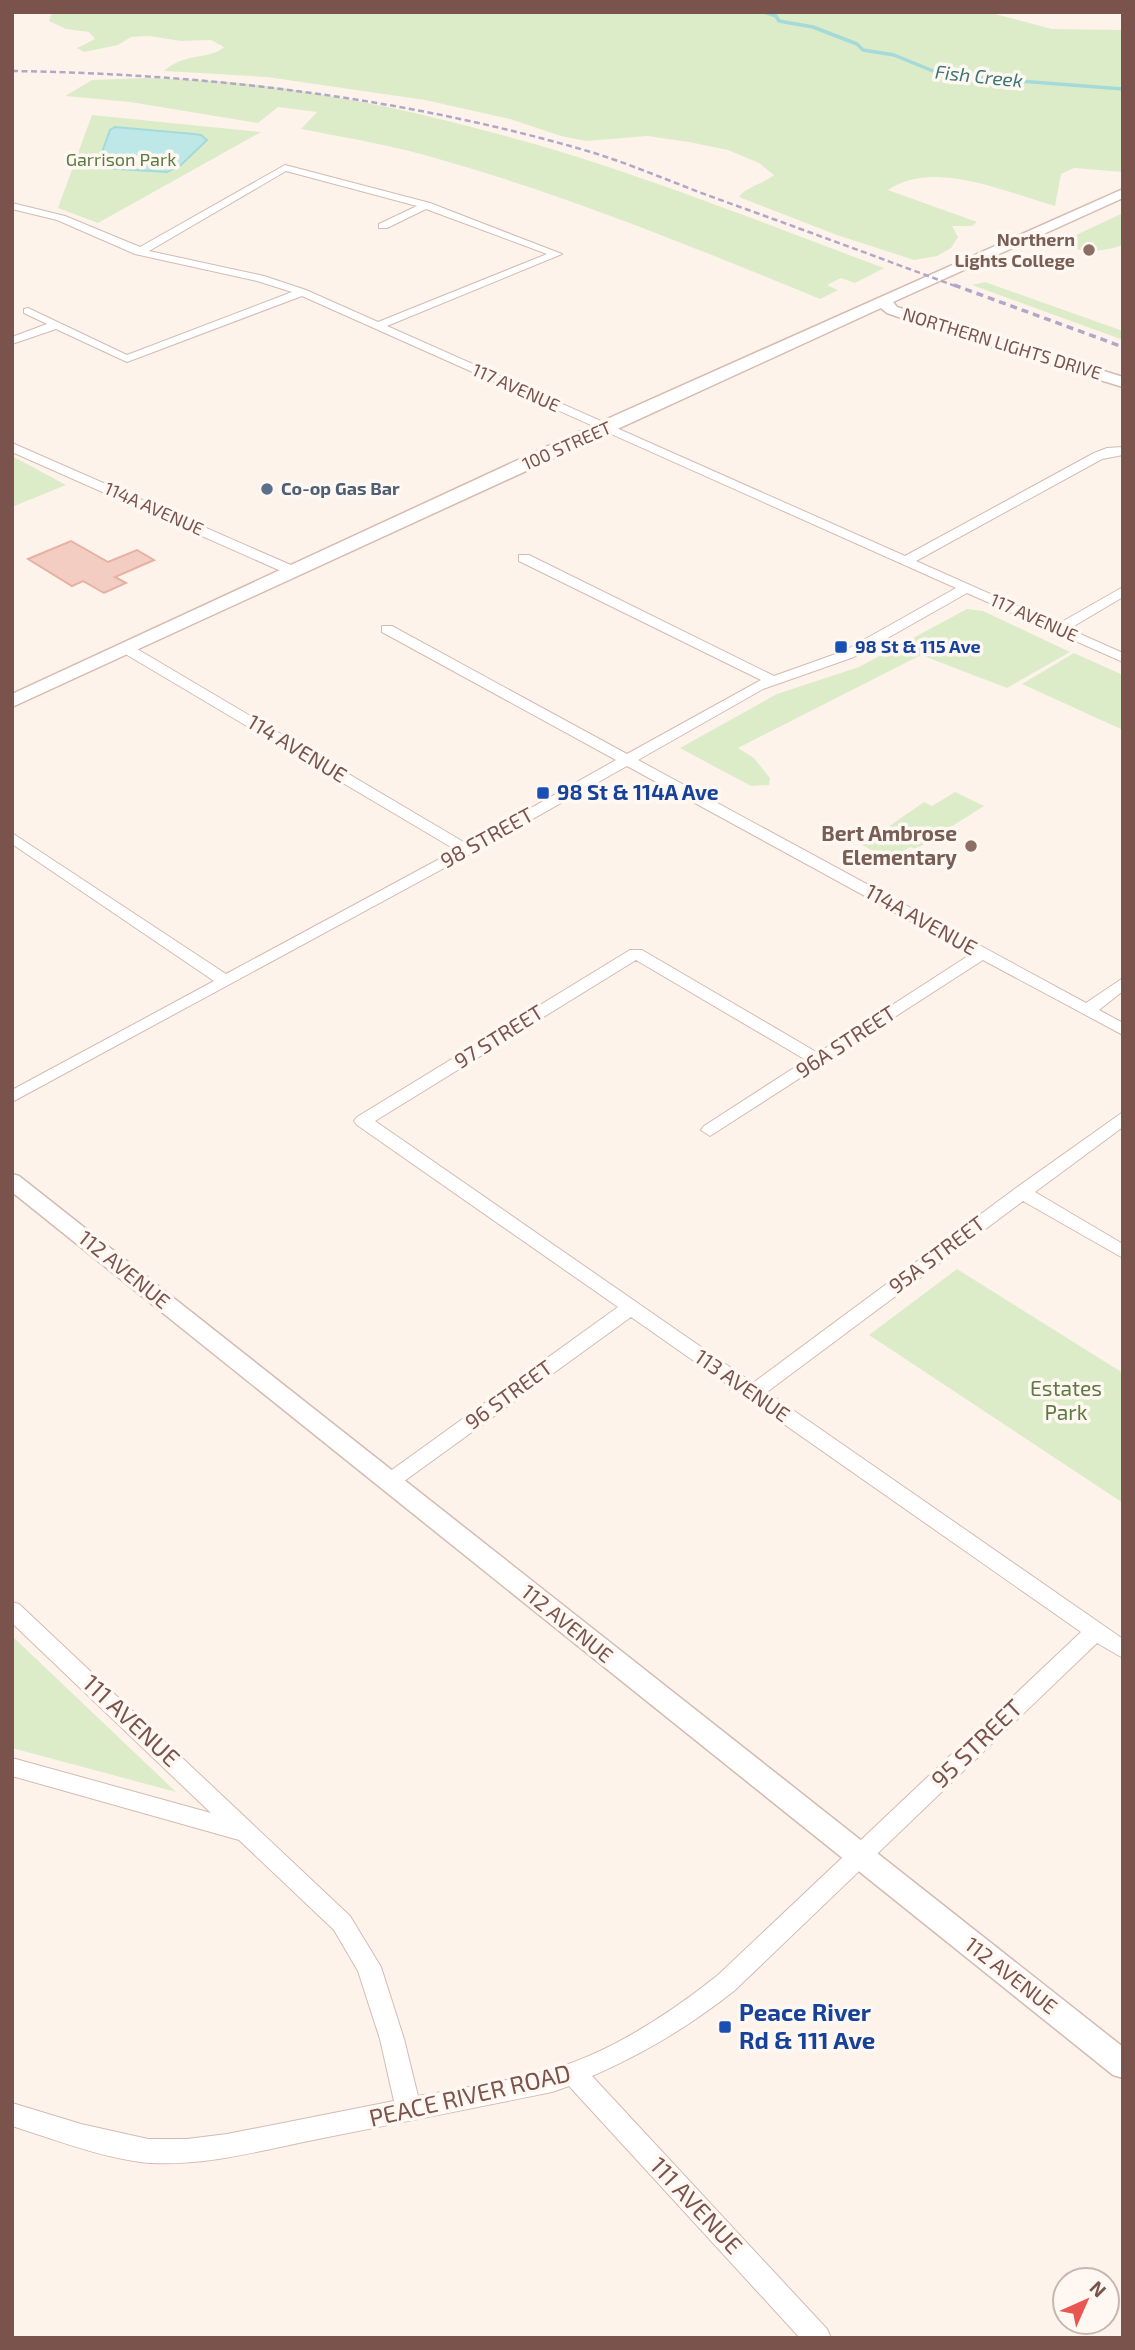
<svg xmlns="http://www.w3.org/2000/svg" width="1135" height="2350" font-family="'Exo 2',sans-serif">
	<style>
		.green { fill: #ddecc8 }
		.water { fill: #bee8e7; stroke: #a4dad9; stroke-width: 2 }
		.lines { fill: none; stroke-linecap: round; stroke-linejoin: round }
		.stream { stroke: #a4dad9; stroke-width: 3.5 }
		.building { fill: #f3cdc2; stroke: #e6b0a2; stroke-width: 2 }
		.minor-casing { stroke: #d3bbb2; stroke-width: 2 }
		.tertiary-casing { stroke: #d3bbb2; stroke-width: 3 }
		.secondary-casing { stroke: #d6baaf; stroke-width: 3 }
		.minor { fill: #fff; fill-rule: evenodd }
		.tertiary { fill: #fff; fill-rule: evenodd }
		.secondary { fill: #fff; fill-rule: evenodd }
		.rail-far1 { stroke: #b3a7c9; stroke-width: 2.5; stroke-dasharray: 6 3.5; stroke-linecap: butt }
		.rail { stroke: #b3a7c9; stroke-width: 3.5; stroke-dasharray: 7 5; stroke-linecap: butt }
		.education-dot { fill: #8d6e63; stroke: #fff8f2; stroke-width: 2.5 }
		.service-dot { fill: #5c6f8a; stroke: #fff8f2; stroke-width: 2.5 }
		.transit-dot { fill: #1a4fb4; stroke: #fff8f2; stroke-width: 2.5 }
		.labels { text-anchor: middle; stroke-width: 7; stroke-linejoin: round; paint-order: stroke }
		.far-park-label { font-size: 18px; fill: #5c7a41; stroke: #fff8f2 }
		.far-education-label { font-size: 18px; font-weight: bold; fill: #785e54; stroke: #fff8f2; text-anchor: end }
		.far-street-label { font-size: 18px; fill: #7a544c; stroke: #fff8f2 }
		.far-service-label { font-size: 18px; font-weight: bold; fill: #4e5e75; stroke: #fff8f2; text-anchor: start }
		.far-transit-label { font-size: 18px; font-weight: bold; fill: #164399; stroke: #fff8f2; text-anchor: start }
		.far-water-label { font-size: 19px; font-style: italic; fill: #3c7776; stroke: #fff8f2 }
		.street-label { font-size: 21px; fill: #7a544c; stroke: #fff8f2 }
		.transit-label { font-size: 21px; font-weight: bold; fill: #164399; stroke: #fff8f2; text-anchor: start }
		.education-label { font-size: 21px; font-weight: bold; fill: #785e54; stroke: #fff8f2; text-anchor: end }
		.park-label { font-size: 21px; fill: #5c7a41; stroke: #fff8f2 }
		.near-street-label { font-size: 24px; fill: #7a544c; stroke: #fff8f2 }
		.near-transit-label { font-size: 24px; font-weight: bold; fill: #164399; stroke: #fff8f2; text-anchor: start }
	</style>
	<rect width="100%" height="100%" fill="#fdf3eb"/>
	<!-- green -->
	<g class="green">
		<path d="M52,12H988L1052,29L1123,30V172L1074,168L1061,174L1055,206C1007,193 934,158 888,190L977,222L972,226H952L958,237L951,248L937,256L914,260L837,235L739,197C747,186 763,184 774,175L759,163L728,150L689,142L647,136L586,141L561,136L510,119L425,100L267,77L164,71C185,52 210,60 224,47L211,40L181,41L149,36L131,37L118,45L84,52L77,48L95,39L89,32L66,29L49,21Z"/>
		<path d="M146,78C174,79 203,80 231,82C338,93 445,118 548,148C662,182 773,227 884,268L855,283L841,278L827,285L838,290L820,299C696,248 571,197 442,160C396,146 348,138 301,129L317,112L278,107L258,123L130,102L65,96L92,80Z"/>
		<polygon points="92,115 261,132 98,223 58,208"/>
		<path d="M1123,213V245C1101,253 1079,253 1059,243Z"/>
		<polygon points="985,282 1123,331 1123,340 972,285"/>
		<polygon points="12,456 66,485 12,507"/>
		<polygon points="967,609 983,611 1070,652 1007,688 921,655 738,748 754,758 770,778 769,785 751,786 680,748 777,694 859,667"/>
		<polygon points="1074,653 1123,675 1123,730 1022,684"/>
		<polygon points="955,792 984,806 916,849 910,847 890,859 862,845 924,802 932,806"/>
		<polygon points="957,1269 1123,1373 1123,1503 869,1335"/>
		<polygon points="12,1636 176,1792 12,1748"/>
	</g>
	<!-- water -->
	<polygon class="water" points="115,127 194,134 201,135 207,140 181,165 167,172 102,168 99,166 99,161 110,130"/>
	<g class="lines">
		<!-- stream -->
		<polyline class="stream" points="764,12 776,16 779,21 813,27 857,44 863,50 894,55 943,75 1123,89"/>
	</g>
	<!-- building -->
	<polygon class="building" points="71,541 108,562 137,550 154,560 115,577 126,583 104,593 83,581 72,586 28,559"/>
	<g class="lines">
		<!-- minor casing -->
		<g class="minor-casing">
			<g id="minor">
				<path d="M285,165L430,203L562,254L387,326L905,556L1094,453L1107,448L1123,447V455L1102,459L916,561L1058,624L1123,587V597L1069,629L1123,653V662L967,593L854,657L763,689L638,760L1086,1003L1123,978V991L1099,1010L1123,1023V1035L983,960L710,1136L701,1130L704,1126L806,1060L636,960L375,1121L753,1383L1016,1188L1123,1112V1127L1035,1192L1123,1244V1258L1023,1201L767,1392L1123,1639V1658L1097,1643L734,1991C691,2025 643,2054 592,2076L827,2329L831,2338H800L569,2086L552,2092C474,2108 396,2124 318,2139C263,2150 207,2166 150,2163C108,2160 53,2139 12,2126V2103L81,2124L148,2139H187L227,2134L394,2101L380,2039L358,1971L334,1930L239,1840L12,1776V1758L211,1813L12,1623V1602L19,1604L350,1916L381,1967L404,2039L418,2096C461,2088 507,2082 550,2070C610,2053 669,2014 718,1975L1081,1632L631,1317L396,1487L389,1490L382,1487L379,1482L382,1477L618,1307L357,1125L354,1121L357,1117L630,950H642L818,1053L971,954L627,766L472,853L12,1102V1090L214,981L12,844V833L226,974L456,850L122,652V646H132L467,844L616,760L382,632V626H392L627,754L761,680L519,561V555H529L774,676L844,651L956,588L302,296L127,362L56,329L12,344V337L47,324L24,313V309L28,308L127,355L292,292L257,281L135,254L57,220L12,209V203L65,216L140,247ZM286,171L417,206L379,224V228H387L426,209L547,254L378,322L306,290L264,276L149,251Z"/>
				<polygon points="12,443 300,569 301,572 295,576 290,575 12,452"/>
			</g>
		</g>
		<!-- tertiary casing -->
		<g class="tertiary-casing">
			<polygon id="tertiary" points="12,1174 19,1176 1123,2047 1123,2078 1113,2075 12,1192"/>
		</g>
		<!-- secondary casing -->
		<g class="secondary-casing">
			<polygon id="secondary" points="1123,189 1123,198 893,302 897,307 1123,377 1123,387 924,326 887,313 881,308 12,707 12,694 598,423"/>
		</g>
		<!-- minor -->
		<use href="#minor" class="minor"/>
		<!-- tertiary -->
		<use href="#tertiary" class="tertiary"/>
		<!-- secondary -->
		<use href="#secondary" class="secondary"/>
		<!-- rail-far1 -->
		<path class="rail-far1" d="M12,71C208,74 403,97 591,152C633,165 674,183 715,198C796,227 877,257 958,287"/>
		<!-- rail -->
		<polyline class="rail" points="954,285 1123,347"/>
	</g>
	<!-- markers -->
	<g class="education-dot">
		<circle cx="1089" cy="250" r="7"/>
		<circle cx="971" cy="846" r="7"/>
	</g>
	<circle class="service-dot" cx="267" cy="489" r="7"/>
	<g class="transit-dot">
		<rect x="834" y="640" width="14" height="14" rx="3.5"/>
		<rect x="536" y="786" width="14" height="14" rx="3.5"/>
		<rect x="718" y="2020" width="14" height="14" rx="3.5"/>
	</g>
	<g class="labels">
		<!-- far-park labels -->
		<g class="far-park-label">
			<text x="121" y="166">Garrison Park</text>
		</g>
		<!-- far-education labels -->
		<g class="far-education-label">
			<text x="1075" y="246">Northern<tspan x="1075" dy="21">Lights College</tspan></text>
		</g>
		<!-- far-street labels -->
		<g class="far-street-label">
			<text transform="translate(1002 344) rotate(17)" y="6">NORTHERN LIGHTS DRIVE</text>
			<text transform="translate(516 388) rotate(24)" y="6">117 AVENUE</text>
			<text transform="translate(567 446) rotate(-24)" y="6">100 STREET</text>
			<text transform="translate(154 509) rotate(24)" y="6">114A AVENUE</text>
			<text transform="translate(1034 618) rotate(24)" y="6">117 AVENUE</text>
		</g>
		<!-- far-service labels -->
		<g class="far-service-label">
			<text x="281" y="495">Co-op Gas Bar</text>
		</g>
		<!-- far-transit labels -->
		<g class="far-transit-label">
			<text x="855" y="653">98 St &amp; 115 Ave</text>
		</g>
		<!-- far-water labels -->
		<g class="far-water-label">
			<text transform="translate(979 76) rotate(6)" y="7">Fish Creek</text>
		</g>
		<!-- street labels -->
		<g class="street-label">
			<text transform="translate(297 749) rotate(31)" y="7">114 AVENUE</text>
			<text transform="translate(487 838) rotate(-29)" y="7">98 STREET</text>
			<text transform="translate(921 920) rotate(29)" y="7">114A AVENUE</text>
			<text transform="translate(499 1037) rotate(-32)" y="7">97 STREET</text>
			<text transform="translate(846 1042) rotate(-33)" y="7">96A STREET</text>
			<text transform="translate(937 1255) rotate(-37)" y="7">95A STREET</text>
			<text transform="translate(124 1270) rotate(39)" y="7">112 AVENUE</text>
			<text transform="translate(742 1386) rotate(35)" y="7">113 AVENUE</text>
			<text transform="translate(509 1395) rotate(-36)" y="7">96 STREET</text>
			<text transform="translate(567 1624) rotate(39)" y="7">112 AVENUE</text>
			<text transform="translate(1011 1976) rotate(38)" y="7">112 AVENUE</text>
		</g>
		<!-- transit labels -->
		<g class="transit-label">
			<text x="557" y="800">98 St &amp; 114A Ave</text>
		</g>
		<!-- education labels -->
		<g class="education-label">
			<text x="957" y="841">Bert Ambrose<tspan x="957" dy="24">Elementary</tspan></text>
		</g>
		<!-- park labels -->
		<g class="park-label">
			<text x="1066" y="1396">Estates<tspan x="1066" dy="24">Park</tspan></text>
		</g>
		<!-- near-street labels -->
		<g class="near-street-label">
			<text transform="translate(131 1721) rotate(43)" y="8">111 AVENUE</text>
			<text transform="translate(977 1744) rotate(-44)" y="8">95 STREET</text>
			<text transform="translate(470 2096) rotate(-13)" y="8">PEACE RIVER ROAD</text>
			<text transform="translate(696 2206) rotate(47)" y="8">111 AVENUE</text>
		</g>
		<!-- near-transit labels -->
		<g class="near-transit-label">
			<text x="739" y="2021">Peace River<tspan x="739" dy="28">Rd &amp; 111 Ave</tspan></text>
		</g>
	</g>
	<!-- border -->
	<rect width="1135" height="2350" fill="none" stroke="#7a544c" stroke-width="28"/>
	<!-- north arrow -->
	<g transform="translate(1086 2301) rotate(45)"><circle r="33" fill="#fff8f2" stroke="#cab6b0" stroke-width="2"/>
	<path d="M0-5L12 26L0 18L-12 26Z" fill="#e8564f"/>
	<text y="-10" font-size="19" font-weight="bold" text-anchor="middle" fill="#7a544c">N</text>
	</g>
</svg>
